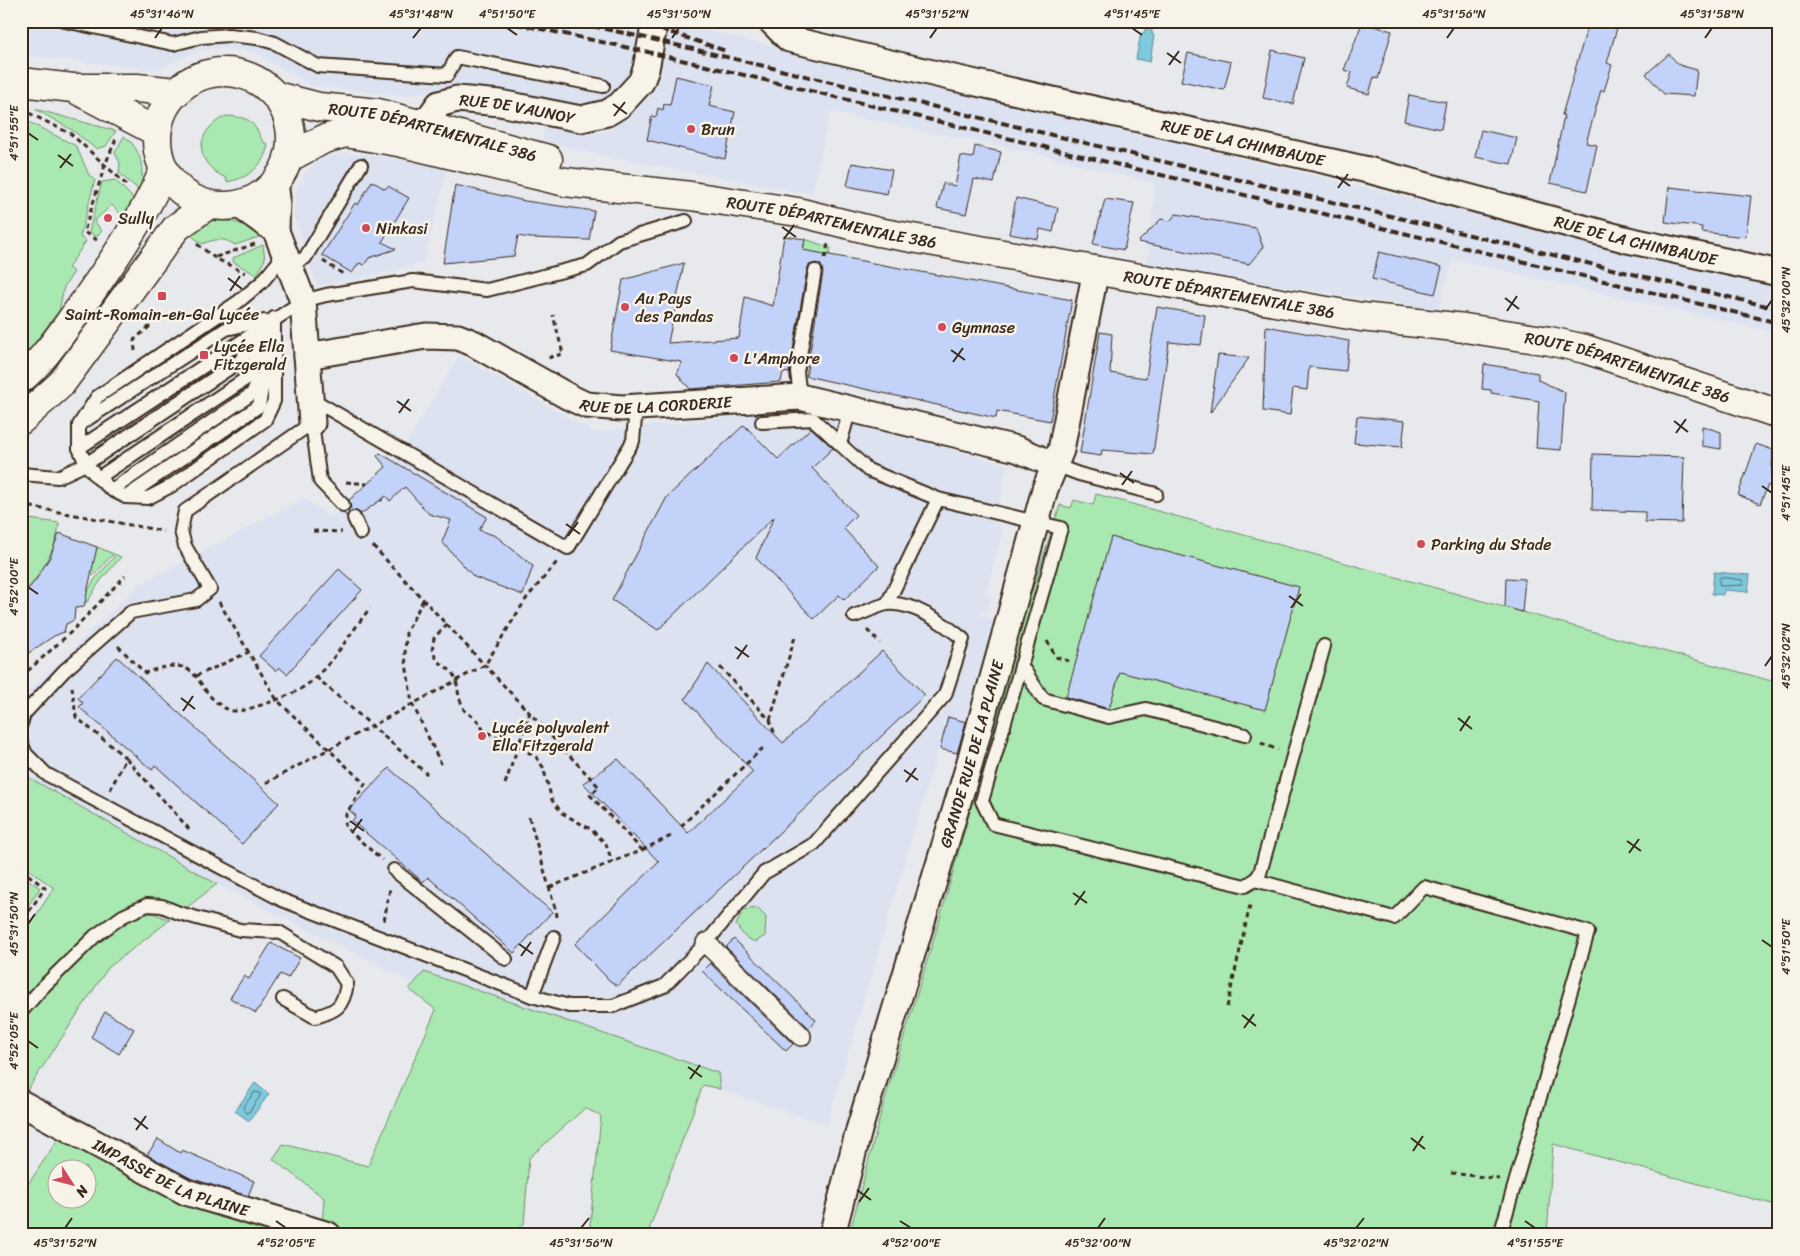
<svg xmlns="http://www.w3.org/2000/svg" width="1800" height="1256" font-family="Sriracha,sans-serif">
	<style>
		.built { fill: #dce2f0 }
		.green { fill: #a9e9b1; stroke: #728a68; fill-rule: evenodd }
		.water { fill: #7dc9dd; stroke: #638991 }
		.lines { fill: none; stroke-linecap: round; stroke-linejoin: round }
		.shore { stroke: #556a6a; stroke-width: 1 }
		.building { fill: #c2d2f8; stroke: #3b2a1e }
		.service-casing { stroke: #3b2a1e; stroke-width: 16 }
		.pedestrian-casing { stroke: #3b2a1e; stroke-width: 22 }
		.minor-casing { stroke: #3b2a1e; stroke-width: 29 }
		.primary-casing { stroke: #3b2a1e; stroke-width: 31 }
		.path { stroke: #3b2a1e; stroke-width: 3; stroke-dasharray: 5 4; stroke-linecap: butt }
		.service { stroke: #f7f3e8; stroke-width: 12 }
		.pedestrian { stroke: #f7f3e8; stroke-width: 19 }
		.minor { stroke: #f7f3e8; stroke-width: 25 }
		.primary { stroke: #f7f3e8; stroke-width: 28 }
		.rail { stroke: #3b2a1e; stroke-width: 4; stroke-dasharray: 8 4; stroke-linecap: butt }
		.ticks { fill: none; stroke: #3b2a1e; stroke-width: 2 }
		.poi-dot { fill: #d1495b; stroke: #f7f3e8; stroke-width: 2 }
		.labels { text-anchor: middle; stroke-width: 5; stroke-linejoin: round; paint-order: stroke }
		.street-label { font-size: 16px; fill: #3b2a1e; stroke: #f7f3e8 }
		.poi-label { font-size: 16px; fill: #3b2a1e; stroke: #f7f3e8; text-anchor: start }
		.neatline { fill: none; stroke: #3b2a1e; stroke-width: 2 }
		.ticks-label { font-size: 12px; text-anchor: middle; fill: #3b2a1e }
	</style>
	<rect width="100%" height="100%" fill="#e7e9ed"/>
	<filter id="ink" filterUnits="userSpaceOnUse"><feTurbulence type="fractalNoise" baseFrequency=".02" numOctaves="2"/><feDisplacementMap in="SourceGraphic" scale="10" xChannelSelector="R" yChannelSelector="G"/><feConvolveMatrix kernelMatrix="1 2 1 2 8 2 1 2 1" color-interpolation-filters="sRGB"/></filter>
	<g filter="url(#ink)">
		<!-- built -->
		<g class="built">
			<polygon points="21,21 644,21 634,67 629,80 621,90 592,108 513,92 443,88 405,96 312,86 256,53 227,48 195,51 158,70 21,55"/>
			<polygon points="668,21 1779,287 1779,333 1453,259 1438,310 1147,265 1156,184 1031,152 830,112 812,194 597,155 544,141 543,122 601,133 613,128 634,111 648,95 659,73"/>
			<polygon points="342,153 378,156 447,169 424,262 377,275 317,286 294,216 295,194 306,172 325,156"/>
			<polygon points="459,356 594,432 806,409 1006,465 996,522 1003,531 985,594 991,596 987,613 981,611 980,615 996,620 969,723 948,717 827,1124 462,1007 217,884 21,773 21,699 139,585 304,498 330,517 399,455"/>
		</g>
		<!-- green -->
		<g class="green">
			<polygon points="35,109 116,131 106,146 96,149 72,130"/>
			<path d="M226,116C250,117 253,121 263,142L268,144C264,166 249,178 227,182L226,178C193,163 194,131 226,116Z"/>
			<polygon points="21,118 76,146 89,175 95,180 80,237 86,241 68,268 74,272 64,287 59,311 21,360"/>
			<path d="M124,136C141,148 146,171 139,190L119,173L120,163L115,153Z"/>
			<polygon points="115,180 135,200 122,216 112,205 94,221 102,231 96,237 89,232 102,182"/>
			<path d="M220,218L244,225L259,237L235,245C223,237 215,239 202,244L186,231L209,219Z"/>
			<polygon points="805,239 831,248 826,269 801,266"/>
			<polygon points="263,245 265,259 257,275 233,262 233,258"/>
			<polygon points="1096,494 1779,683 1779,1206 1553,1144 1547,1235 849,1235 881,1113 941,915 1024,616 1060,505 1071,508 1074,500 1093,505"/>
			<path d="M21,518L59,523C56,552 40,575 21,597Z"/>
			<polygon points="97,547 121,557 101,580 87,602 81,602 95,579 114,557 112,555 93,576 89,574"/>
			<path d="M21,773L217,884L185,909C172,903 162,898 148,898C114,900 46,979 21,1004V938L54,888L21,864Z"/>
			<polygon points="21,874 40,888 21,916"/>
			<polygon points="757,908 766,917 765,936 755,942 745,937 736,925 743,910"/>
			<path d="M153,913L170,920L108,968L26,1092L21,1085C21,1073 18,1028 22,1020C32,1000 103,934 124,922C133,917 143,915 153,913Z"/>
			<polygon points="424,972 718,1073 720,1089 703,1085 647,1235 589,1235 601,1116 585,1108 529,1158 524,1224 510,1235 352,1235 322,1225 324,1198 273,1159 283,1144 368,1166 436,1010 409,989"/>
			<path d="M60,1136L297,1235H21V1195ZM58,1168H88V1198H58Z"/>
		</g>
		<!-- water -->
		<g class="water">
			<polygon points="1146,28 1152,29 1152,34 1154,35 1150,62 1136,59 1141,33 1144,33"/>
			<polygon points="1714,572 1750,575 1748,592 1724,590 1723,595 1712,594"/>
			<polygon points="255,1083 269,1094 249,1121 235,1111"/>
		</g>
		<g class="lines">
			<!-- shore -->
			<g class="shore">
				<polygon points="1721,577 1742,580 1744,585 1720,586 1719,580"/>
				<polygon points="255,1092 260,1093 260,1096 249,1112 246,1113 243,1108"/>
			</g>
		</g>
		<!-- building -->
		<g class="building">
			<polygon points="1589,21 1619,21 1607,63 1612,65 1604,91 1601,90 1586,143 1597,145 1587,191 1550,183 1564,116 1562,115"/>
			<polygon points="1362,23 1392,31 1378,79 1374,77 1369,94 1347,88 1352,72 1344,70"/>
			<polygon points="1272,50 1304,58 1293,104 1263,98"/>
			<polygon points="1188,53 1231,62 1224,90 1181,81"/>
			<polygon points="1669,54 1679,65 1697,70 1694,96 1664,94 1646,74"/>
			<polygon points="676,76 714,85 709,106 735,112 725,159 647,140 652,116 656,117 658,108 663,110 664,104 670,105"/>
			<polygon points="1409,95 1446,102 1441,129 1404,121"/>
			<polygon points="1481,130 1517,138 1511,164 1475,157"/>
			<polygon points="975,146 1001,152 994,183 974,179 966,214 937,208 943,183 955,186 961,156 973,158"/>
			<polygon points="852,163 892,170 887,194 847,186"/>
			<polygon points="372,181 385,189 388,186 409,198 382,242 396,249 369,258 364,265 359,263 352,273 322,255 355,203 358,205"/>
			<polygon points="455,185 525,201 594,211 589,240 530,238 518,236 514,256 443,263"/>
			<polygon points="1669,187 1751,196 1746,237 1701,232 1702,227 1665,222"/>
			<polygon points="1016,198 1058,208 1053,232 1040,229 1038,239 1009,234"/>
			<polygon points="1105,199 1134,203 1124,250 1093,244"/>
			<polygon points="1176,214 1256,228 1263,247 1249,264 1138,242 1161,219 1170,221"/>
			<polygon points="784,236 805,239 803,250 1072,300 1050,421 997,411 996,418 806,376 823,272 821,265 816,263 809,265 807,270 789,373 783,372 781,382 690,389 677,374 682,362 610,350 623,280 684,263 668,343 739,338 745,297 773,306"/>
			<polygon points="1379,252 1442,267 1435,294 1372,279"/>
			<polygon points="1157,307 1205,315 1201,345 1169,342 1153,454 1102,450 1101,456 1080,453 1100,332 1112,334 1110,373 1146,378"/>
			<polygon points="1266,326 1349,341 1346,371 1309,367 1307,390 1293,388 1290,415 1263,411"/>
			<polygon points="1218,355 1249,358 1210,413"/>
			<polygon points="1484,364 1538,373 1538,380 1565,392 1561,450 1536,448 1539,401 1491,393 1491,390 1482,389"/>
			<polygon points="1357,416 1405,421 1402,447 1354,443"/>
			<polygon points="744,425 778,459 811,428 833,448 812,468 856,515 843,528 879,566 844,600 839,595 814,619 756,558 774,517 658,630 612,600 667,497"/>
			<polygon points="1702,426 1721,432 1721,449 1702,446"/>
			<polygon points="1756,444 1773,450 1771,487 1768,485 1760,504 1738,495"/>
			<polygon points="380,453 487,517 479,530 496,536 533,566 523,595 474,577 442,542 451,520 429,514 405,487 390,501 386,496 361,514 354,510 346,516 344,513 351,508 349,500 386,467 377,456"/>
			<polygon points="1593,454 1684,457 1682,523 1645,522 1645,512 1592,510"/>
			<polygon points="59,533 97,547 84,607 75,608 74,620 66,624 64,632 54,636 21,658 21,597 35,581 50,557"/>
			<polygon points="1111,537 1299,587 1265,710 1120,672 1109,709 1066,697"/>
			<polygon points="339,569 362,590 287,674 279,667 276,671 259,656"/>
			<polygon points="1506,578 1525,579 1522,612 1505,607"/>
			<polygon points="882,651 925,695 617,986 609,980 575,944 659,862 583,783 618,759 688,833 753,772 685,699 708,664 783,743"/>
			<polygon points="117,657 279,803 242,844 155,765 152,770 79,707 83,703 78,698"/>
			<polygon points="948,717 966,722 957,753 940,749"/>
			<polygon points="389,768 552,912 514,953 428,877 423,882 352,821 356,816 349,810"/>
			<polygon points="734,939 816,1020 809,1028 726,947"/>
			<polygon points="271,943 300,958 288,978 280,974 256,1013 230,998 244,976 249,979"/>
			<polygon points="710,963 793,1044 786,1051 702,971"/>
			<polygon points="105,1012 134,1029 119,1054 91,1037"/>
			<polygon points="158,1139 180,1153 182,1150 254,1181 248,1196 192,1179 147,1155"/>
		</g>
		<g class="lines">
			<!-- service casing -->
			<g class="service-casing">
				<g id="service">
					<polyline points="65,21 173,44 201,37 229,35 257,38 275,43 318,66 447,75 457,57 603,86"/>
					<polyline points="289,264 305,258 361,165"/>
					<polyline points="274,318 274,401 265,420 171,486 148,498 126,497 112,490 98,478 86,464 79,448 79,425 97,397 238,302 262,282 285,254"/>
					<polyline points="800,397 797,372 815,271"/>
					<polyline points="310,398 568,548 633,441 636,407"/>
					<polyline points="83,422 226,329 264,321"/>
					<polyline points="762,422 813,419 868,470 938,499 1061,528 982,801 993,824 1245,886 1255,880 1260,873 1324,646"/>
					<polyline points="840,444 850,409"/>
					<polyline points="79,448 303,301 326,295 413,281 487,290 587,265 619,241 686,221"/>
					<polyline points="1055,465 1079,474 1156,494"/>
					<polyline points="21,474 58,477 86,464 240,361 266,328"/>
					<polyline points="98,478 247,378 266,337"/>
					<polyline points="112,490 253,393 257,379"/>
					<polyline points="126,497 259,406 268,355"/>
					<polyline points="354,518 361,533"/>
					<polyline points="887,604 938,499"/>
					<polyline points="1021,665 1043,699 1109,717 1146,709 1245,735"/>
					<polyline points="21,724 24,714 64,671 131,612 196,600 210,589 185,546 181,531 185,511 312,423 320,481 343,505"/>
					<path d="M21,742L26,754L46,774L282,900L532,996L569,1006H613L664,986L706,943L764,873L814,844L945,695L963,639C945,624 912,601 887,604C877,606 864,613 854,616"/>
					<polyline points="394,870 506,959"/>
					<polyline points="1255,880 1394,918 1424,887 1588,932 1500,1235"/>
					<polyline points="532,996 554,937"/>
					<path d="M21,1012L42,988L95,936L123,916L147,905L162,906L179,913L240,930L279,932L336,967L347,984C343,1007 337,1011 315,1017L283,999"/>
				</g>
			</g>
			<!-- pedestrian casing -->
			<g class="pedestrian-casing">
				<polyline id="pedestrian" points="706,943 801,1036"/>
			</g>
			<!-- minor casing -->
			<g class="minor-casing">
				<g id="minor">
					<path id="s1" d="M771,21L789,39L945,76L1368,170L1628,240L1779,273"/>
					<path id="s2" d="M417,123L429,118L439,104L457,99L500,103L581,119L607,113L620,105L641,82L646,69L655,21"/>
					<polyline points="275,182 277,198 276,231 303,301 312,423"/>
					<polyline points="239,205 276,231"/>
					<path id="s3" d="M307,356L426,336L458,337L473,343L569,397L586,405L622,408L800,397L1017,449L1055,465"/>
					<path id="s4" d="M21,1103L186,1192L328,1235"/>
					<path id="s5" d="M832,1235L859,1130L969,765L1045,489L1061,450L1096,269"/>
				</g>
			</g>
			<!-- primary casing -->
			<g class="primary-casing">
				<g id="primary">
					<circle cx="224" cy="139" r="67"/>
					<polyline points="21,82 73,88 137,88 177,92"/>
					<polyline points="79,91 157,132"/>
					<path id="s6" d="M276,96L319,107L378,113L548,159"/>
					<path id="s7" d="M288,158L324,139L346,133L398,142L565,182L691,196L798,212L878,232L1361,317L1465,328L1550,341L1585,349L1779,414"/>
					<path d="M21,379C44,360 62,332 80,308C111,264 142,220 164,170"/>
					<polyline points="21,420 61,384 176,228 208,205"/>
				</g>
			</g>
			<!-- path -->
			<g class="path">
				<polyline points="21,109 71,134 129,187"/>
				<polyline points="97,240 84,232 105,165 116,139"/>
				<polyline points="197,244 215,258 245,273"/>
				<polyline points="216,257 255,244"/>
				<polyline points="825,258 828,244"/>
				<polyline points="323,261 343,274"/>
				<polyline points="135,351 134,340 149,327 143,315"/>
				<polyline points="550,359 550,357 563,354 553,315"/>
				<polyline points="346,482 367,484"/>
				<polyline points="381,500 382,501"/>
				<polyline points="21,505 163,531"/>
				<polyline points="313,531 342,532"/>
				<polyline points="373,546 599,787 590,795 642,850 548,888"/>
				<polyline points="423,600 406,633 405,656 412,703 441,764"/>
				<polyline points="219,602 277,700 365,784 346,814 345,827 382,860"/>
				<polyline points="447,624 434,638 432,651 438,661 451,671 456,679 459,697 464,710 478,721 484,731 518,746 536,757 543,767 552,800 562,813 592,830 606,844 612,862"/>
				<polyline points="867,630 880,643"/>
				<polyline points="1047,641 1056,657 1072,662"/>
				<path d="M118,646L145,673C207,649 190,693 229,710C237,713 250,709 258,706C278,700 301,692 316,677C336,658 352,631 370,608"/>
				<polyline points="720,667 770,720 775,735"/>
				<polyline points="196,676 249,652"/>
				<polyline points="21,677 70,633 125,576"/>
				<polyline points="316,677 427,774"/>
				<polyline points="72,687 76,717 126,758 110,790"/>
				<polyline points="770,720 795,637"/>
				<polyline points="1261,743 1278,750"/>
				<polyline points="126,758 189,829"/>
				<polyline points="266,783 485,665 526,599 557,562"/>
				<polyline points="505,784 530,712"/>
				<polyline points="529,817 557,915 556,920"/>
				<polyline points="681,826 765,746"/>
				<polyline points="642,850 671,836"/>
				<polyline points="21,869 45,888 21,923"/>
				<polyline points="384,921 390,888"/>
				<polyline points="1227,1007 1251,901"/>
				<polyline points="1451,1173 1499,1179"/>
			</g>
			<!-- service -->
			<use href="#service" class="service"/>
			<!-- pedestrian -->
			<use href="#pedestrian" class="pedestrian"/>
			<!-- minor -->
			<use href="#minor" class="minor"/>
			<!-- primary -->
			<use href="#primary" class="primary"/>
			<!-- rail -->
			<g class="rail">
				<polyline points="504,21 648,52 1779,323"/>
				<polyline points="569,21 651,39 1779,309"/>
				<polyline points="637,21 726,51"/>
			</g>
		</g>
	</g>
	<!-- ticks -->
	<path class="ticks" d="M507,28L517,35M1132,28L1142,35M155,38L162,28M413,38L421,28M672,38L679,28M930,38L937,28M1447,38L1454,28M1705,38L1712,28M1167,53L1181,63M1169,65L1179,51M613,104L627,114M614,116L625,102M28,133L38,140M58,155L73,166M60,168L71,154M1336,176L1350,186M1338,188L1348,174M782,227L796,237M784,239L794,225M228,278L242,289M230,291L240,276M1505,298L1519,309M1765,310L1772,300M1507,311L1517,296M951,350L965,360M953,362L963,348M397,401L411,411M399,413L409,399M1674,421L1688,432M1676,433L1686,419M1120,473L1134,483M1122,485L1132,471M1762,486L1772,493M566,524L580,534M568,536L578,522M28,587L38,594M1289,596L1303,606M1291,608L1301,594M735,647L749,657M737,659L747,645M1765,666L1772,656M181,698L195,709M183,711L193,696M1458,718L1472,729M1460,731L1470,716M904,770L918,780M906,782L916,768M350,821L364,831M352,833L362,819M1627,841L1641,851M1629,853L1639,839M1073,893L1087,903M1075,905L1085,891M28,924L35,914M1762,940L1772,947M519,944L533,954M521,956L531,942M1242,1015L1256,1026M1244,1028L1254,1014M28,1041L38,1048M688,1067L702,1077M690,1079L700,1065M134,1118L148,1129M136,1130L146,1116M1411,1138L1425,1149M1413,1151L1423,1136M857,1190L871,1200M859,1202L869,1188M276,1221L286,1228M900,1221L911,1228M1525,1221L1535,1228M65,1228L72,1218M581,1228L589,1218M1098,1228L1105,1218M1356,1228L1364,1218"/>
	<!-- markers -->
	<g class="poi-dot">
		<circle cx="691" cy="129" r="5"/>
		<circle cx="108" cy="218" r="5"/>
		<circle cx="366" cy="228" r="5"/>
		<rect x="157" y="291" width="10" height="10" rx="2.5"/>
		<circle cx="625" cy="307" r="5"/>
		<circle cx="942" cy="327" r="5"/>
		<rect x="199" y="350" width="10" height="10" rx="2.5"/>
		<circle cx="734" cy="358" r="5"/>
		<circle cx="1421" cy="544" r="5"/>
		<circle cx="482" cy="736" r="5"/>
	</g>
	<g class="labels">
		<!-- street labels -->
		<g class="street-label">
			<text dy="6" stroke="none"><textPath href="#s2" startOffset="110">RUE DE VAUNOY</textPath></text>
			<text dy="6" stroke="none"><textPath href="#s6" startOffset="161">ROUTE DÉPARTEMENTALE 386</textPath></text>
			<text dy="6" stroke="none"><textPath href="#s1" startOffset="491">RUE DE LA CHIMBAUDE</textPath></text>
			<text dy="6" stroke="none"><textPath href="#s7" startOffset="558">ROUTE DÉPARTEMENTALE 386</textPath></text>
			<text dy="6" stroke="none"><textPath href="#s1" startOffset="896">RUE DE LA CHIMBAUDE</textPath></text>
			<text dy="6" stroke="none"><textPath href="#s7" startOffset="962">ROUTE DÉPARTEMENTALE 386</textPath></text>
			<text dy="6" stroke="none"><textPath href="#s7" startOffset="1368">ROUTE DÉPARTEMENTALE 386</textPath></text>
			<text dy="6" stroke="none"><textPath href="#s3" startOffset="368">RUE DE LA CORDERIE</textPath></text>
			<text dy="6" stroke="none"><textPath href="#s5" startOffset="501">GRANDE RUE DE LA PLAINE</textPath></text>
			<text dy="6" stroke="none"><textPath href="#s4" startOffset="168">IMPASSE DE LA PLAINE</textPath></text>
		</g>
		<!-- poi labels -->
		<g class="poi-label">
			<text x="701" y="135">Brun</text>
			<text x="118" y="224">Sully</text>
			<text x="376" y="234">Ninkasi</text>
			<text x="635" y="304">Au Pays<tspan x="635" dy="18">des Pandas</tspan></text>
			<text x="162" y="320" text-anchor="middle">Saint-Romain-en-Gal Lycée</text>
			<text x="952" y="333">Gymnase</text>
			<text x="214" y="352">Lycée Ella<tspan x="214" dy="18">Fitzgerald</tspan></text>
			<text x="744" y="364">L'Amphore</text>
			<text x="1431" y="550">Parking du Stade</text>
			<text x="492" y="733">Lycée polyvalent<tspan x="492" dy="18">Ella Fitzgerald</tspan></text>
		</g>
	</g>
	<!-- margin -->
	<rect width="1800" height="1256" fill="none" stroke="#f7f3e8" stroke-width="55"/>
	<!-- north arrow -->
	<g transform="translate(72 1184) rotate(126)"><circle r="24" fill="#f7f3e8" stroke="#aca397"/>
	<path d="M0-4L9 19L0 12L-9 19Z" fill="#d1495b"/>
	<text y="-8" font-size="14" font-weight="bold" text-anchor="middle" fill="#3b2a1e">N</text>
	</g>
	<rect x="28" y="28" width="1744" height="1200" class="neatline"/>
	<g class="ticks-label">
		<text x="162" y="18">45°31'46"N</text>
		<text x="421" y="18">45°31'48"N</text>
		<text x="507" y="18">4°51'50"E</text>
		<text x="679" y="18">45°31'50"N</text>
		<text x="937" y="18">45°31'52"N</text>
		<text x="1132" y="18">4°51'45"E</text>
		<text x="1454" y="18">45°31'56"N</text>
		<text x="1712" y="18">45°31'58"N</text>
		<text transform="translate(14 133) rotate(-90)" y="4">4°51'55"E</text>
		<text transform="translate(1786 300) rotate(-90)" y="4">45°32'00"N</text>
		<text transform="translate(1786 493) rotate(-90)" y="4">4°51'45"E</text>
		<text transform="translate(14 587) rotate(-90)" y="4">4°52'00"E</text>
		<text transform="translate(1786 656) rotate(-90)" y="4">45°32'02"N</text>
		<text transform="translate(14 924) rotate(-90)" y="4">45°31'50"N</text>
		<text transform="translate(1786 947) rotate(-90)" y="4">4°51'50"E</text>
		<text transform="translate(14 1041) rotate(-90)" y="4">4°52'05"E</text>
		<text x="65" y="1247">45°31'52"N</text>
		<text x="286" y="1247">4°52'05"E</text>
		<text x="581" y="1247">45°31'56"N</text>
		<text x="911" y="1247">4°52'00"E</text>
		<text x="1098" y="1247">45°32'00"N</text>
		<text x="1356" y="1247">45°32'02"N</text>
		<text x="1535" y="1247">4°51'55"E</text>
	</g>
</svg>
